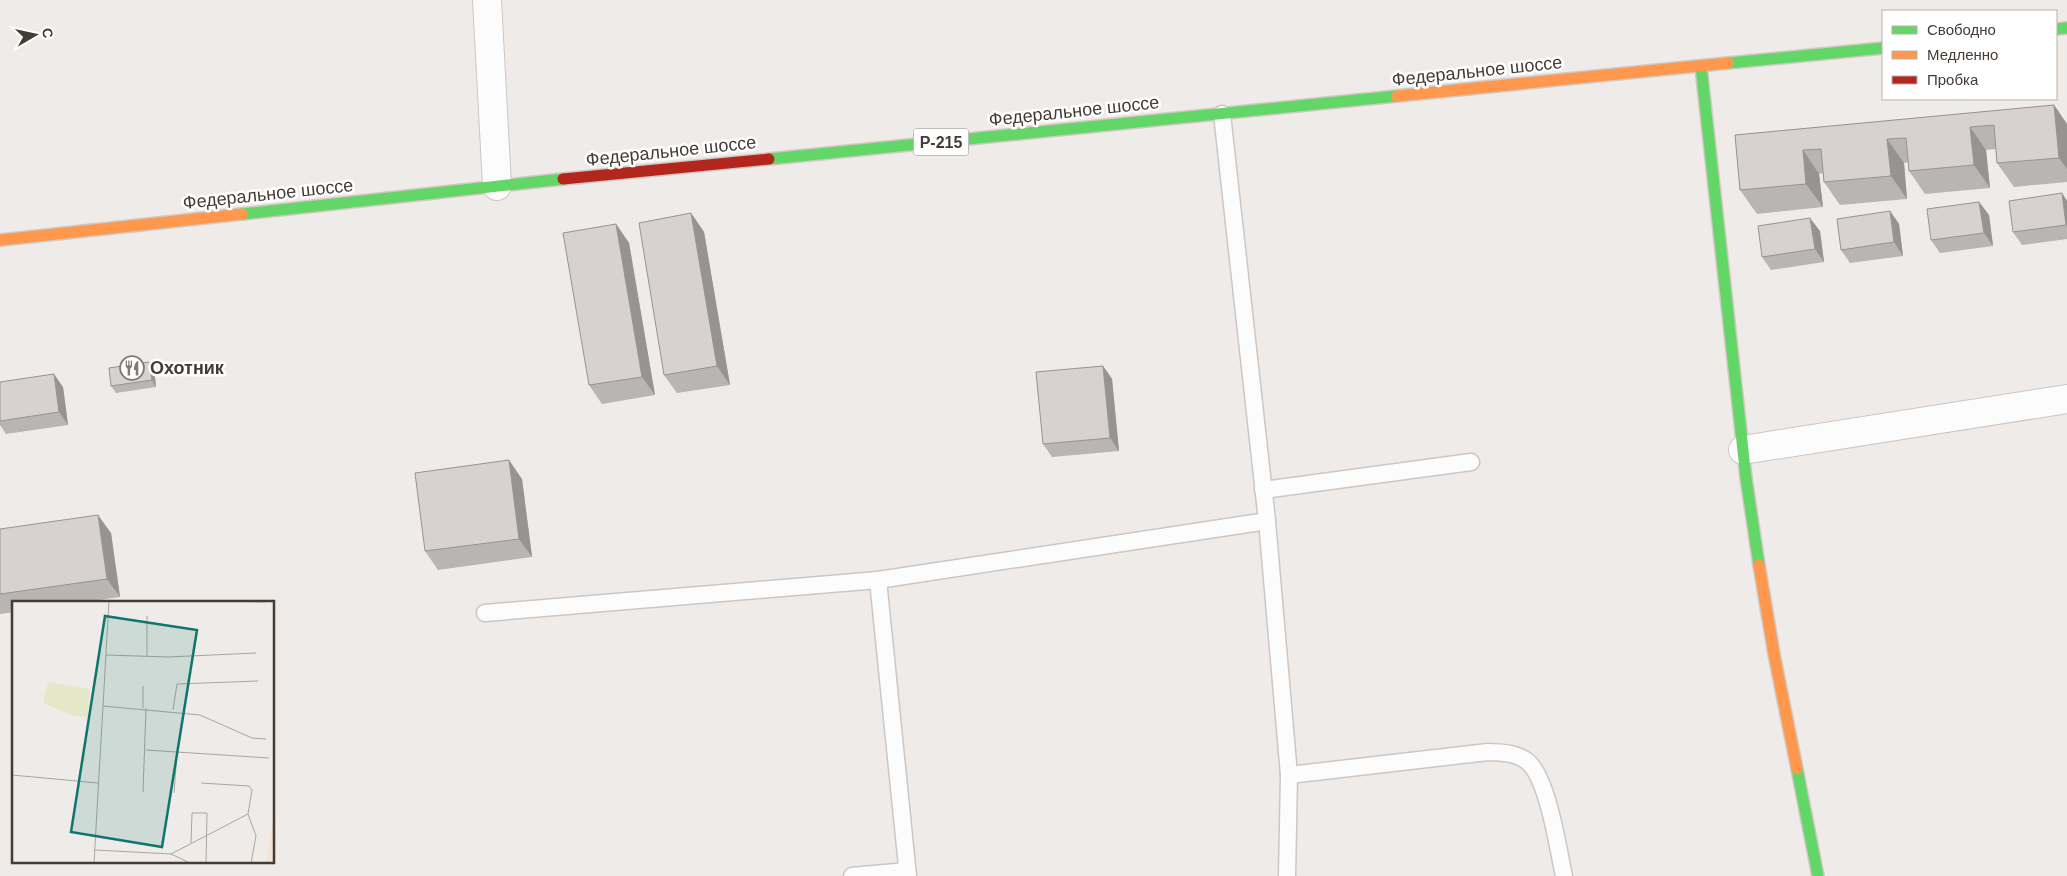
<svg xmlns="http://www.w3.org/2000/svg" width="2067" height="876" font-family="Arial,sans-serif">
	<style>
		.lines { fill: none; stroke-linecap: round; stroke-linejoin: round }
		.lane-casing { stroke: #cbc7c4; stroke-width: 19 }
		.street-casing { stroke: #cbc7c4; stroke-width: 30 }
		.fast-casing { stroke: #d0c8c1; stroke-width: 14 }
		.slow-casing { stroke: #d0c8c1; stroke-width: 14 }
		.jam-casing { stroke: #d0c8c1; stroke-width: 14 }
		.lane { stroke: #fdfcfc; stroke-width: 16 }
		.street { stroke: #fdfcfc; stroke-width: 28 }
		.fast { stroke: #63d668; stroke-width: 11 }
		.slow { stroke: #ff974d; stroke-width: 11 }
		.jam { stroke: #b3261e; stroke-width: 11 }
		.wall { fill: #b9b5b2 }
		.shaded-wall { fill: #969391 }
		.building { fill: #d7d2cf; stroke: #969391 }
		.labels { text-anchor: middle; stroke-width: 5; stroke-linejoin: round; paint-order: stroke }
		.shield { fill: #fff; stroke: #7d7672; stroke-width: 1 }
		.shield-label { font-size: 16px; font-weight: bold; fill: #453b35 }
		.street-label { font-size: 18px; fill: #453b35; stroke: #fff }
		.poi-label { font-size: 18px; font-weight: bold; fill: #453b35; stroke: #fff; text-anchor: start }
		.inset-road { fill: none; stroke: #aba5a0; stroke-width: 1 }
		.view { fill: #0f766e; fill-opacity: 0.15; stroke: #0f766e; stroke-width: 2.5 }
		.inset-edge { fill: none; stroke: #453b35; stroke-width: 2.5 }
	</style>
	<rect width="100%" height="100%" fill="#efebe8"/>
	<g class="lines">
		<!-- lane casing -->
		<g class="lane-casing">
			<g id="lane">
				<polyline points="1222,114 1267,521 1289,775 1287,876"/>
				<polyline points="1263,490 1471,462"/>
				<polyline points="878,580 908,876"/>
				<polyline points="485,613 878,580 1267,521"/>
				<path d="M1289,775L1488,752C1502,753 1516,752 1528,762C1548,779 1558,849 1564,876"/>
				<polyline points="852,876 907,871"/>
			</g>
		</g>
		<!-- street casing -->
		<g class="street-casing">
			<g id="street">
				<polyline points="487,0 497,186"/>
				<polyline points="1743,450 2067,399"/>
			</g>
		</g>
		<!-- fast casing -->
		<g class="fast-casing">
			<g id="fast">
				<polyline points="2056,29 2067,28"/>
				<polyline points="1728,63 1883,48"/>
				<polyline points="1701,67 1746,478 1759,565"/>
				<polyline points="769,159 1397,96"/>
				<polyline points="242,214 563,179"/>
				<polyline points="1797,769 1818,876"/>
			</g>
		</g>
		<!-- slow casing -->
		<g class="slow-casing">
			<g id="slow">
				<polyline points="1397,96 1728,63"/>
				<polyline points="0,240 242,214"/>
				<polyline points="1759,565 1774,654 1797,769"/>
			</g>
		</g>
		<!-- jam casing -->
		<g class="jam-casing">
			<polyline id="jam" points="563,179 769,159"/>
		</g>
		<!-- lane -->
		<use href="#lane" class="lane"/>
		<!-- street -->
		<use href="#street" class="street"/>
		<!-- fast -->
		<use href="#fast" class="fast"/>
		<!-- slow -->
		<use href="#slow" class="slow"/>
		<!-- jam -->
		<use href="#jam" class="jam"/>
	</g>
	<!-- wall -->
	<g class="wall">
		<polygon points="2054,105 2067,124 2067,182 2014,187 1997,163 1996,149 1986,150 1990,188 1925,194 1909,171 1908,162 1904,163 1907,199 1840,205 1824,182 1823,173 1819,174 1823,207 1757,214 1740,190 1735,135"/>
		<polygon points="2062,193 2067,201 2067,239 2022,245 2013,232"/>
		<polygon points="1979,202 1989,215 1993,246 1940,253 1931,240"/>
		<polygon points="1890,211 1899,224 1903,256 1850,263 1841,250"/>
		<polygon points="691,213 704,232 730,385 677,393 664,375"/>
		<polygon points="616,224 629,243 655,395 602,404 589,385"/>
		<polygon points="1820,231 1824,262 1771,270 1762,257"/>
		<polygon points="1103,366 1112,379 1119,451 1052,457 1043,444"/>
		<polygon points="154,369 156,387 116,393 111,386"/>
		<polygon points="0,382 63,387 68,425 6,434 0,425"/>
		<polygon points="522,479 532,557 438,570 425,551"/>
		<polygon points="0,529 111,533 120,597 85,602 14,602 14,612 0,614"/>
	</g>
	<!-- shaded-wall -->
	<g class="shaded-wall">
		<polygon points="2054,105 2067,124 2067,169 2059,158"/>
		<polygon points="1970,127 1986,150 1990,188 1974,165"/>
		<polygon points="1887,139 1904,163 1907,199 1891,176"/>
		<polygon points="1803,150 1819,174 1823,207 1806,184"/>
		<polygon points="2062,193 2067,201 2067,226 2066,225"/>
		<polygon points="1979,202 1989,215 1993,246 1984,233"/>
		<polygon points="1890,211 1899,224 1903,256 1894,242"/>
		<polygon points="691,213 704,232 730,385 717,366"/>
		<polygon points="1810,218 1820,231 1824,262 1815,249"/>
		<polygon points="616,224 629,243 655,395 642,377"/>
		<polygon points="149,362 154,369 156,387 152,380"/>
		<polygon points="1103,366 1112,379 1119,451 1110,438"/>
		<polygon points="54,374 63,387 68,425 59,412"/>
		<polygon points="509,460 522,479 532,557 519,539"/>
		<polygon points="98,515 111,533 120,597 107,579"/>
	</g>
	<!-- building -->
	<g class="building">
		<polygon points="2054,105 2059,158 1997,163 1994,125 1970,127 1974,165 1909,171 1906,138 1887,139 1891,176 1824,182 1821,149 1803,150 1806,184 1740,190 1735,135"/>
		<polygon points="2062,193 2066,225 2013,232 2009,201"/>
		<polygon points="1979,202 1984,233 1931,240 1927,209"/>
		<polygon points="1890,211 1894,242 1841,250 1837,219"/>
		<polygon points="691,213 717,366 664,375 639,223"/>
		<polygon points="1810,218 1815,249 1762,257 1758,226"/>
		<polygon points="616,224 642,377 589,385 563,233"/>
		<polygon points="149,362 152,380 111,386 109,368"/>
		<polygon points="1103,366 1110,438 1043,444 1036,372"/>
		<polygon points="54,374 59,412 0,421 0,382"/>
		<polygon points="509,460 519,539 425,551 415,473"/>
		<polygon points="98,515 107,579 0,594 0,529"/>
	</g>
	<!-- icons -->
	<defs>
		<g id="restaurant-ring" transform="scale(1.25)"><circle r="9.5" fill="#fff" stroke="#807974" stroke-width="1.5"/><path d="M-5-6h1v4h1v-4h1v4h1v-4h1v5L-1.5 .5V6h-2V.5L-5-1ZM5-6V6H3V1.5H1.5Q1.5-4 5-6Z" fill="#807974"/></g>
	</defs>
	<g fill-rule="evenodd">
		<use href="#restaurant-ring" x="132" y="368"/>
	</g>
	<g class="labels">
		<!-- shield labels -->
		<rect class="shield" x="913.5" y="128.5" width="55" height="27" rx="4"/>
		<g class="shield-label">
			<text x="941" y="148">Р-215</text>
		</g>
		<!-- street labels -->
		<g class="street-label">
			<text transform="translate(1477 71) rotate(-6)" y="6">Федеральное шоссе</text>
			<text transform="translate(1074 111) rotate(-6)" y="6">Федеральное шоссе</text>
			<text transform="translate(671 151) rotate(-6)" y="6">Федеральное шоссе</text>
			<text transform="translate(268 194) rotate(-6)" y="6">Федеральное шоссе</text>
		</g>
		<!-- poi labels -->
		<g class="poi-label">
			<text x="150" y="374">Охотник</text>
		</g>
	</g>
	<!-- overview -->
	<g transform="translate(12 601)">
		<rect width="262" height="262" fill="#efebe8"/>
		<path d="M262,211L260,262H254Z" fill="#f3e4d3"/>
		<path d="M36,81L78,88L76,116L61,115L31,102Z" fill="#e4e8c8"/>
		<path class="inset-road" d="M221,0L253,1M94,54L156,56L244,52M135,56V15M91,105L188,114L240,137L254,138M131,107V85M161,109L165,83L246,80M134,149L257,157M0,174L86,182M131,191L134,107M162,192L165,151M236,213L244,235L239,262M179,242L180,212H195L194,262M83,249L159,253L236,213L240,189L237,185L189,182M159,253L178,262M82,262L97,0"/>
		<path class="view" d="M93,15L185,29L150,246L59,231Z"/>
		<rect width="262" height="262" class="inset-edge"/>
	</g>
	<!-- legend -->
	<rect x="1882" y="10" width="175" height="90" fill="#ffffff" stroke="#b5b1ae"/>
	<rect x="1892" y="26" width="25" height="8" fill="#63d668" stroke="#b5b1ae"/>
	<text x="1927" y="35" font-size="15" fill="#453b35">Свободно</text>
	<rect x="1892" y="51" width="25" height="8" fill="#ff974d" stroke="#b5b1ae"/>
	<text x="1927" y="60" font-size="15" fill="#453b35">Медленно</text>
	<rect x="1892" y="76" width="25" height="8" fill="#b3261e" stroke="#b5b1ae"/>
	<text x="1927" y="85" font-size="15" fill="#453b35">Пробка</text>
	<!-- north arrow -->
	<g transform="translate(35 35) rotate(81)" stroke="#ffffff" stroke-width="4" paint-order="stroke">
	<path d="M0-4L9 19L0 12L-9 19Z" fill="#453b35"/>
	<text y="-8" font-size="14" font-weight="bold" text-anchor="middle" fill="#453b35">С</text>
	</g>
</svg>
